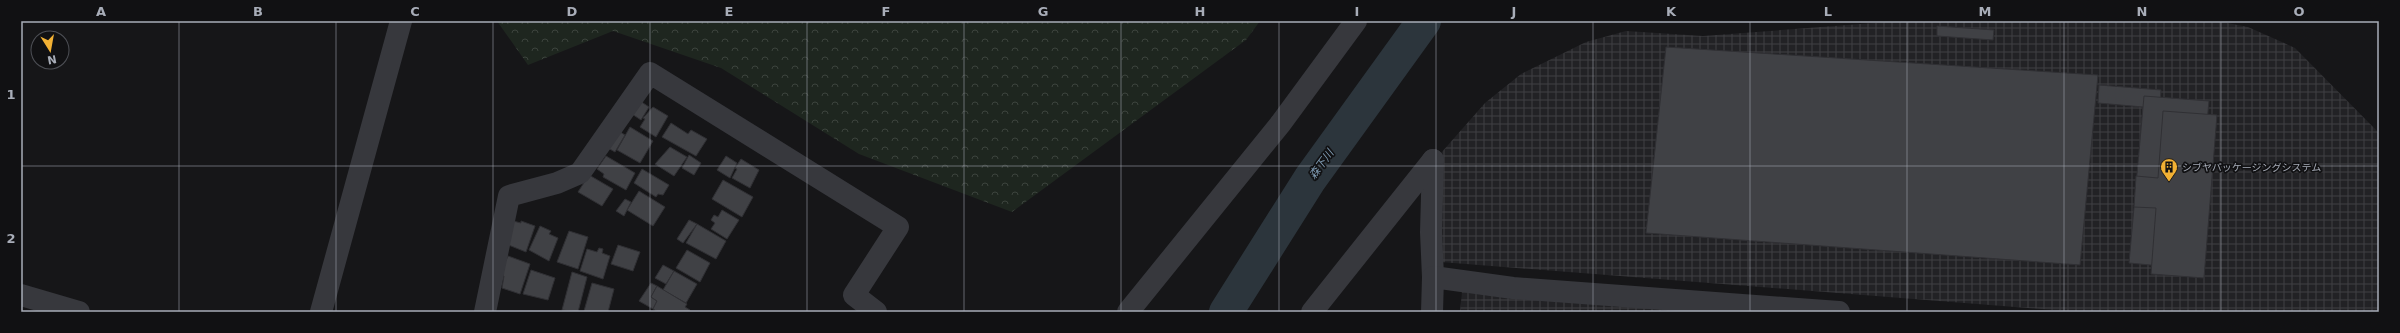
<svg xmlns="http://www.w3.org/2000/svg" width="2400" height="333" font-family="'DejaVu Sans','Noto Sans JP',sans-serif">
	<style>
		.industrial { fill: url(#industrial-grid) }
		.forest { fill: url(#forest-crowns) }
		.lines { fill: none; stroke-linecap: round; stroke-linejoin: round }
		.river { stroke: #2c353c; stroke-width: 34 }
		.building { fill: #404145; stroke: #303034 }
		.minor { stroke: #37383d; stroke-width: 22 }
		.grid { fill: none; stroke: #a8adb8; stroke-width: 1; stroke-opacity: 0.55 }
		.labels { text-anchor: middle; stroke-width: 3.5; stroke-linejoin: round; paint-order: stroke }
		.poi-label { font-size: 10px; fill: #a8adb8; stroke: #111113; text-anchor: start }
		.water-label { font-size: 11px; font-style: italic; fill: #7f9bb3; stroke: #111113 }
		.neatline { fill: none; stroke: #a8adb8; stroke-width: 1.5 }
		.grid-label { font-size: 13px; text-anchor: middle; font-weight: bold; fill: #a8adb8 }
	</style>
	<defs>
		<pattern id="industrial-grid" width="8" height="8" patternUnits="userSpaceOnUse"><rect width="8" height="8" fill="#222225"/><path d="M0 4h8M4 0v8" fill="none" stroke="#3f3f43"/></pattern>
		<pattern id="forest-crowns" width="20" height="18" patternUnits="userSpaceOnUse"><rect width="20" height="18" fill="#1e261f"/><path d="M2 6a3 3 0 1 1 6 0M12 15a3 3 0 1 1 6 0" fill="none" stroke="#3c433d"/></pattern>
	</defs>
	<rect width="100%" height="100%" fill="#161618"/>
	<!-- industrial -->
	<g class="industrial">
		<polygon points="1900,21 2217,21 2248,27 2295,48 2379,133 2379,312 2080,312 1441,262 1441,153 1485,103 1521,74 1586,42 1626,31 1703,36"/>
		<polygon points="1462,292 1693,312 1460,312"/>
	</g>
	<!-- forest -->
	<polygon class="forest" points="497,21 1260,21 1246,40 1012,212 859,154 721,68 613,31 528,65"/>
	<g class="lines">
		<!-- river -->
		<polyline class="river" points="1226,312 1310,179 1424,21"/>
	</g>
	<!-- building -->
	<g class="building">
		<polygon points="1937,26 1994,30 1993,40 1937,36"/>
		<polygon points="1666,47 2098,75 2080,265 1646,233"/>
		<polygon points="2099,85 2161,90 2157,141 2140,139 2143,107 2098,103"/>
		<polygon points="2144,96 2209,101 2193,269 2129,263"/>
		<polygon points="640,101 649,107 641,120 632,114"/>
		<polygon points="653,107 668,116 656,137 640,127 645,119 643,118"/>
		<polygon points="2163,111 2217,115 2204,278 2151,274 2156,208 2134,207 2136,176 2158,178"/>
		<polygon points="671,123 688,134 691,130 707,139 696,156 662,137"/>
		<polygon points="630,127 653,141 640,163 617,150"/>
		<polygon points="617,130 625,135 615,152 601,144"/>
		<polygon points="670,147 687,157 674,176 655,164"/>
		<polygon points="689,155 701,163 694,175 682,168"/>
		<polygon points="606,156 635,173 626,190 603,177 604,174 597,169"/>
		<polygon points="726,156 737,163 730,178 717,170"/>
		<polygon points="741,159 759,170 750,188 732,178 737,169 735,168"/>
		<polygon points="642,169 669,185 663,195 658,194 656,197 634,183"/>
		<polygon points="589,175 613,189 602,206 578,192"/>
		<polygon points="723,180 753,197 742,217 712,199"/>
		<polygon points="639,191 665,207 653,226 627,210"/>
		<polygon points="625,199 631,202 624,216 616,211"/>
		<polygon points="722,210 739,220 727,239 711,229 715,223 711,220 714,215 718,217"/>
		<polygon points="509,220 521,223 521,221 535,226 526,252 501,242"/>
		<polygon points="689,220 697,224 683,243 677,239"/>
		<polygon points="697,224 726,241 716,259 686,243"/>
		<polygon points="540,226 551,231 549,234 558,238 549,261 529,250"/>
		<polygon points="569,231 588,237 578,269 557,262"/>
		<polygon points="618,245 640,252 633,271 611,264"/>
		<polygon points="599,248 603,249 602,253 610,256 603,279 580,271 587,249 597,252"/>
		<polygon points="687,250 710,263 700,282 676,268"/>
		<polygon points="508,256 530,264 520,294 502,288 504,276 500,274"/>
		<polygon points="663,265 674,271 666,284 655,278"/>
		<polygon points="531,270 555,278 548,300 523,294"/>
		<polygon points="674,271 697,284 686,303 663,290"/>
		<polygon points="572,272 587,277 578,312 562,310"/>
		<polygon points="592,283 614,289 608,312 584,311"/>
		<polygon points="651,283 657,286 651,297 657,301 653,309 639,301"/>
		<polygon points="657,286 687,304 685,307 690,310 689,312 658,312 653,309 657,301 651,297"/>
	</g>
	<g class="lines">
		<!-- minor -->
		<g class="minor">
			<polyline points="1433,277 1431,232 1433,160"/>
			<polyline points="21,295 79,312"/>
			<polyline points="321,312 401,21"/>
			<polyline points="485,312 509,196 557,183 580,173 650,73 898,227 854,295 876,312"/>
			<polyline points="1128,312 1281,123 1356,21"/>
			<polyline points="1312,312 1433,160"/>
			<polyline points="1432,312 1433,277 1513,288 1839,312"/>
		</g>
	</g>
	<!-- grid -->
	<path class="grid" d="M179,21V312M336,21V312M493,21V312M650,21V312M807,21V312M964,21V312M1121,21V312M1279,21V312M1436,21V312M1593,21V312M1750,21V312M1907,21V312M2064,21V312M2221,21V312M21,166H2379"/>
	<!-- icons -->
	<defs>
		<g id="building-pin" transform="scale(0.9)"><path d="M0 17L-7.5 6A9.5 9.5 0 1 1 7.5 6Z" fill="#f2b134" stroke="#111113"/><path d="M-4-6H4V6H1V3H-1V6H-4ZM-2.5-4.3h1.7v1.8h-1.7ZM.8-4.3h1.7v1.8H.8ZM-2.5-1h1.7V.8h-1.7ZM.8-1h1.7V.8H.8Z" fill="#111"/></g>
	</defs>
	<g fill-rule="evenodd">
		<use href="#building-pin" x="2169" y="167"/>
	</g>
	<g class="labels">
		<!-- poi labels -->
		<g class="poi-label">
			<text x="2182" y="171">シブヤパッケージングシステム</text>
		</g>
		<!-- water labels -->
		<g class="water-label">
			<text transform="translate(1321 164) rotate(-54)" y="4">森下川</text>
		</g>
	</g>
	<!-- border -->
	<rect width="2400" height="333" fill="none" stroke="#111113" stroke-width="44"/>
	<!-- north arrow -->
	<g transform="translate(50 50) rotate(169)"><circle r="19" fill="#111113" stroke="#4d4f55"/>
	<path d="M0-3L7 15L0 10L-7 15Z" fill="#f2b134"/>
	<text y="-6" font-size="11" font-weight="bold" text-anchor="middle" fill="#a8adb8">N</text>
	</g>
	<rect x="22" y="22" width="2356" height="289" class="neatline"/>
	<g class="grid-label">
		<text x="101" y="16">A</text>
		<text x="258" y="16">B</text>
		<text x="415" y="16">C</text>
		<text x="572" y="16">D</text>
		<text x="729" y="16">E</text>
		<text x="886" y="16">F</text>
		<text x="1043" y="16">G</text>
		<text x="1200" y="16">H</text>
		<text x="1357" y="16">I</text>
		<text x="1514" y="16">J</text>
		<text x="1671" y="16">K</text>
		<text x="1828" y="16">L</text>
		<text x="1985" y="16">M</text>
		<text x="2142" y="16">N</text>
		<text x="2299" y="16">O</text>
		<text x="11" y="99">1</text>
		<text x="11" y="243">2</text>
	</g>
</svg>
